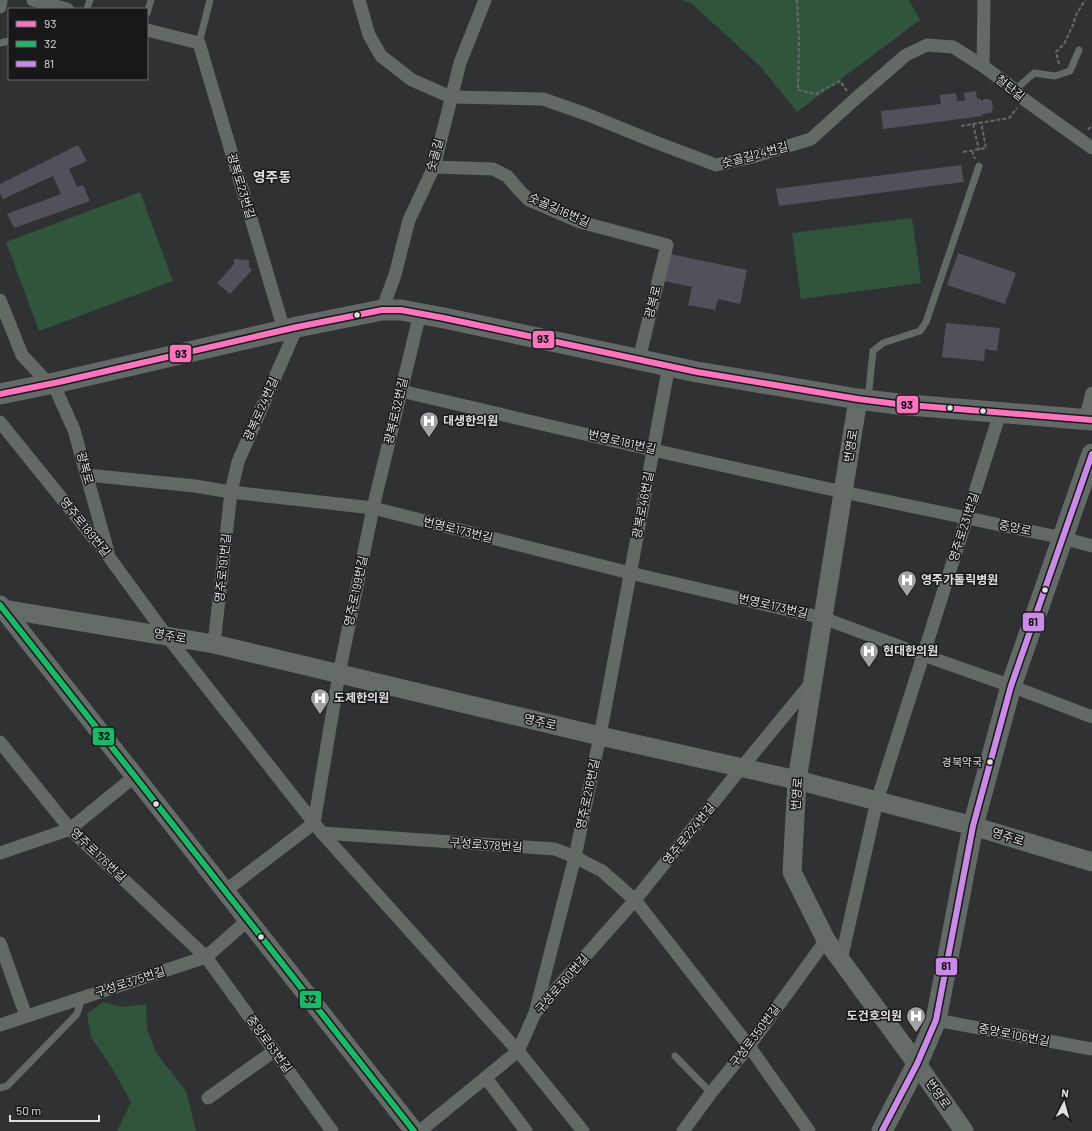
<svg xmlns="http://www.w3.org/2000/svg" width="1092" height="1131" font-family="Barlow,'Noto Sans KR',sans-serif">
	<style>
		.green { fill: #31543d }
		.building { fill: #51515b }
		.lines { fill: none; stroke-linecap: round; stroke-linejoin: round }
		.path { stroke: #666a68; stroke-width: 2; stroke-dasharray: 4 2; stroke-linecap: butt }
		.lane { stroke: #636965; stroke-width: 7 }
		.street { stroke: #636965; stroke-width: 13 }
		.secondary { stroke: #656c68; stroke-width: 19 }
		.primary { stroke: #636966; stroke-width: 21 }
		.bus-1-casing { stroke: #18181a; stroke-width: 9 }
		.bus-2-casing { stroke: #18181a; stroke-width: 9 }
		.bus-3-casing { stroke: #18181a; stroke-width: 9 }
		.bus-1 { stroke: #fc73be; stroke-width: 6 }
		.bus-2 { stroke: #1ab867; stroke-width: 6 }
		.bus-3 { stroke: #ca8be6; stroke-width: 6 }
		.bus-dot { fill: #dfdfe2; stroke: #18181a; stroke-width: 1.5 }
		.labels { text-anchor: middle; stroke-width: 3; stroke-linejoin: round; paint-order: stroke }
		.bus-label { font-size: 11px; fill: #dfdfe2; stroke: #18181a; text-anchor: end }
		.street-label { font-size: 12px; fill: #dfdfe2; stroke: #18181a }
		.poi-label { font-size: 12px; font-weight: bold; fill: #dfdfe2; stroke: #18181a; text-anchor: start }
		.quarter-label { font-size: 14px; font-weight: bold; fill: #dfdfe2; stroke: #18181a }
		.line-badge { stroke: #18181a; stroke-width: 1.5 }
		.pale-badge-label { font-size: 11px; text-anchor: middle; font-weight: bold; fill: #111 }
	</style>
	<rect width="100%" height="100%" fill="#303133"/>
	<!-- green -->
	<g class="green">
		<polygon points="682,0 909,0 920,20 797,112 761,67 691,3"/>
		<polygon points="140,192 173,281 39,331 6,242"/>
		<polygon points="912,218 921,283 801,299 792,233"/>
		<polygon points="103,1002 122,1007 146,1004 147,1029 156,1053 186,1091 196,1131 117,1131 131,1102 112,1068 91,1037 87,1014"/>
	</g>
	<!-- building -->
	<g class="building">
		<polygon points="976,91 977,99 980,98 981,101 984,99 988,99 992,101 993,108 991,113 982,114 983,116 883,129 881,111 941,104 940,95 956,93 957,101 965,101 964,93"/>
		<polygon points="78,145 87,161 69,169 77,187 83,185 90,201 14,228 7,214 61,194 53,176 3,199 0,193 0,184"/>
		<polygon points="961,165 964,182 779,206 776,189"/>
		<polygon points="958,253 1016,273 1005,304 947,285"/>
		<polygon points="670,254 747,270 740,304 718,299 715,310 688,305 692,287 664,281"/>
		<polygon points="234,259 249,260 249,268 252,270 230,294 217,283 234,264"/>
		<polygon points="946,323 1000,328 997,351 985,349 984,361 942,357"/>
	</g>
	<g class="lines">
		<!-- path -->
		<g class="path">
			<polyline points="797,0 799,38 798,90 816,94 840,81 847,91"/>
			<polyline points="1059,64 1056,52 1064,44 1073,25 1076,15 1085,0"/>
			<polyline points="973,124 979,150"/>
			<polyline points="961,126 1009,118 1017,108"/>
			<polyline points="1088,130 1092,125"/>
			<polyline points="972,151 975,159"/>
			<polyline points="963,152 986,148 981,122"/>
		</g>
		<!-- lane -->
		<g class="lane">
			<polyline points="87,9 90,0"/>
			<polyline points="147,13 151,0"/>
			<polyline points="0,43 9,41"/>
			<polyline points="199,43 210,0"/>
			<polyline points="1015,90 1034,73 1055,76 1070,71 1079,50"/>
			<polyline points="868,399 873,351 883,343 920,331 926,322 979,166"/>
			<polyline points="675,1056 711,1093"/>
			<polyline points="0,1088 7,1086 77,1014 82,998"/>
		</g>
		<!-- street -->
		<g class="street">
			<polyline points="33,0 67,9"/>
			<polyline points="359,0 369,35 381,56 412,80 451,97 543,99 586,114 655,142 716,165 752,157 811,139 854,100 906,55 927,45 953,47 983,66"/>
			<polyline points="984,0 983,66 1015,90 1025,100 1092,148"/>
			<polyline points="0,7 1,0"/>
			<polyline points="147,30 199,43 284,330"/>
			<polyline points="434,167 493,169 507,176 519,190 529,200 580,222 667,245 639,359"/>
			<polyline points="0,300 22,355 49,384"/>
			<polyline points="382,310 395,275 409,220 434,167 460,63 485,0"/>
			<polyline points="53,383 74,430 108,552"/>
			<polyline points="401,391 653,450 843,492 1063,538 1092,546"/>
			<polyline points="1085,420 1092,393"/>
			<polyline points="0,422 109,557 166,635 322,833 518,1051 583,1131"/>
			<polyline points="87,475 195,486 231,492 373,508 630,573 823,618 923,655 1011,686 1092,717"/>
			<polyline points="214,644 231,492 238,462 297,327"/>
			<polyline points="0,742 70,829 206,957 332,1131"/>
			<polyline points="322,833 555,849 575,857 602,871 635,900 749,1046 809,1131"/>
			<polyline points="0,853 70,829 135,776"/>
			<polyline points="225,891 314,823 339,674 373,508 420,313"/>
			<polyline points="0,943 26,1016"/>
			<polyline points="841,960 877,801 1000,413"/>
			<polyline points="535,1013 575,857 600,736 669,365"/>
			<polyline points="936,1020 1092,1049"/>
			<polyline points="0,1025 206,957 248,920"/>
			<polyline points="486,1078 526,1131"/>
			<polyline points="208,1098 274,1051"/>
			<polyline points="420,1131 518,1051 535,1013 635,900 742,767 812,682"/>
			<polyline points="683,1131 711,1093 749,1046 826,940"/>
		</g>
		<!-- secondary -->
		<g class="secondary">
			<polyline points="858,399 797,780 792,872 826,940 917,1064 964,1131"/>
			<polyline points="0,605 414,1131"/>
			<polyline points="0,610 3,609 214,644 600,736 797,780 973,826 1092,862"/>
		</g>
		<!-- primary -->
		<g class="primary">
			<polyline points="0,394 59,382 297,327 382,310 401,310 444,318 697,372 858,399 897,404 1092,420"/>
			<polyline points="882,1131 917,1064 936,1020 973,826 1011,686 1092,454"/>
		</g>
		<!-- bus-1 casing -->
		<g class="bus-1-casing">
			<polyline id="bus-1" points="0,394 59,382 297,327 382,310 401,310 444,318 697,372 858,399 897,404 1092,420"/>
		</g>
		<!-- bus-2 casing -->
		<g class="bus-2-casing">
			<polyline id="bus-2" points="0,605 414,1131"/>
		</g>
		<!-- bus-3 casing -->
		<g class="bus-3-casing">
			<polyline id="bus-3" points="882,1131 917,1064 936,1020 973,826 1011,686 1092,454"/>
		</g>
		<!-- bus-1 -->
		<use href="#bus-1" class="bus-1"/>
		<!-- bus-2 -->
		<use href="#bus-2" class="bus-2"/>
		<!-- bus-3 -->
		<use href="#bus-3" class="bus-3"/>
	</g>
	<!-- icons -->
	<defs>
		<g id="hospital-pin" transform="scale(1)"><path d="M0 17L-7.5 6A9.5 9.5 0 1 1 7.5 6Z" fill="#a2a2a5" stroke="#18181a"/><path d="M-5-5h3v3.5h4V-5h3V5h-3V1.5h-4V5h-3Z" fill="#fff"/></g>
	</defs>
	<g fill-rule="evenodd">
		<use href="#hospital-pin" x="429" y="421"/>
		<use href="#hospital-pin" x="907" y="580"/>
		<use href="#hospital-pin" x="869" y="651"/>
		<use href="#hospital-pin" x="320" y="698"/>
		<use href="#hospital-pin" x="916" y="1016"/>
	</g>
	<!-- markers -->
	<g class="bus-dot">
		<circle cx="357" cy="315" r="3.5"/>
		<circle cx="950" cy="408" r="3.5"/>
		<circle cx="983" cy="411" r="3.5"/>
		<circle cx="1045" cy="590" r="3.5"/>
		<circle cx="990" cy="762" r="3.5"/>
		<circle cx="156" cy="804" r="3.5"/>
		<circle cx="261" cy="937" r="3.5"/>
	</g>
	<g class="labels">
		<!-- bus labels -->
		<g class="bus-label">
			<text x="982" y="766">경북약국</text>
		</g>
		<!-- street labels -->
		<g class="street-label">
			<text transform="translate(1010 88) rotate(39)" y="4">철탄길</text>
			<text transform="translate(435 155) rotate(-74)" y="4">숫골길</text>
			<text transform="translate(755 155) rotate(-15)" y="4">숫골길24번길</text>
			<text transform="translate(241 186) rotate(73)" y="4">광복로23번길</text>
			<text transform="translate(559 210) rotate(24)" y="4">숫골길16번길</text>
			<text transform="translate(653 302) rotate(-76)" y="4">광복로</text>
			<text transform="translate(261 409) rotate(-66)" y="4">광복로24번길</text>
			<text transform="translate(396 411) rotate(-77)" y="4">광복로32번길</text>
			<text transform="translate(622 442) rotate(13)" y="4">번영로181번길</text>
			<text transform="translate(851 446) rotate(-81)" y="4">번영로</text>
			<text transform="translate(85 468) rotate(75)" y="4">광복로</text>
			<text transform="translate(643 505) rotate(-79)" y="4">광복로46번길</text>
			<text transform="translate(85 527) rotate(51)" y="4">영주로189번길</text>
			<text transform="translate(964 527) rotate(-72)" y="4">영주로231번길</text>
			<text transform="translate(1015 528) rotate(12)" y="4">중앙로</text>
			<text transform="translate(458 530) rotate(14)" y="4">번영로173번길</text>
			<text transform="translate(223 568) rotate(-84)" y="4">영주로191번길</text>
			<text transform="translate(356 591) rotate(-78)" y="4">영주로199번길</text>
			<text transform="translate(773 606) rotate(13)" y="4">번영로173번길</text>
			<text transform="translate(170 636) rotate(10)" y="4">영주로</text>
			<text transform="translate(540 722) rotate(13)" y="4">영주로</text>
			<text transform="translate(588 794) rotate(-78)" y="4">영주로216번길</text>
			<text transform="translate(797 794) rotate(-86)" y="4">번영로</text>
			<text transform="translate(689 834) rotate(-51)" y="4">영주로224번길</text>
			<text transform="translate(1008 837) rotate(17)" y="4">영주로</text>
			<text transform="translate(486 845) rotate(4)" y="4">구성로378번길</text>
			<text transform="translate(98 855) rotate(44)" y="4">영주로176번길</text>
			<text transform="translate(130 982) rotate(-18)" y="4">구성로375번길</text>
			<text transform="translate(562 984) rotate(-49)" y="4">구성로360번길</text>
			<text transform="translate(1014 1035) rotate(11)" y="4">중앙로106번길</text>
			<text transform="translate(755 1036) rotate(-53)" y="4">구성로350번길</text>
			<text transform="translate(269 1044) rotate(54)" y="4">중앙로63번길</text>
			<text transform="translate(938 1094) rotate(55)" y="4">번영로</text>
		</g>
		<!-- poi labels -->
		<g class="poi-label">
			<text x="443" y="425">대생한의원</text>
			<text x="921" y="584">영주가톨릭병원</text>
			<text x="883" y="655">현대한의원</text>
			<text x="334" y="702">도제한의원</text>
			<text x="902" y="1020" text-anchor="end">도건호의원</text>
		</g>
		<!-- quarter labels -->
		<g class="quarter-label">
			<text x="272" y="182">영주동</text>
		</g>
	</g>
	<g class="line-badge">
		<rect x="532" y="330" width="23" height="19" rx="4" fill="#fc73be"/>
		<rect x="169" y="344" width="23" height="19" rx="4" fill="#fc73be"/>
		<rect x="896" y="395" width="23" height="19" rx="4" fill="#fc73be"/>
		<rect x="1022" y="612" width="23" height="20" rx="4" fill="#ca8be6"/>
		<rect x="92" y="727" width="23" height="19" rx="4" fill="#1ab867"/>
		<rect x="935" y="957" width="23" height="19" rx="4" fill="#ca8be6"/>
		<rect x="299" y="990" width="23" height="19" rx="4" fill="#1ab867"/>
	</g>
	<g class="pale-badge-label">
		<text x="543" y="343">93</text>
		<text x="181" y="358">93</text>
		<text x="907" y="409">93</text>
		<text x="1033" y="626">81</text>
		<text x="104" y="740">32</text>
		<text x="946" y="970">81</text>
		<text x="310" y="1003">32</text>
	</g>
	<!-- legend -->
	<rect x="8" y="8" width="140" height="72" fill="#18181a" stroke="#68686a"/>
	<rect x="16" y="21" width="20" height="6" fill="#fc73be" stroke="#68686a"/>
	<text x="44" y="28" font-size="12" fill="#dfdfe2">93</text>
	<rect x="16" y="41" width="20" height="6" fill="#1ab867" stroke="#68686a"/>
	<text x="44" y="48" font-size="12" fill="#dfdfe2">32</text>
	<rect x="16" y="61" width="20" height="6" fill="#ca8be6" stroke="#68686a"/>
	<text x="44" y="68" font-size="12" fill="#dfdfe2">81</text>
	<!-- north arrow -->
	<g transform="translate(1064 1103) rotate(6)" stroke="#18181a" stroke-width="3" paint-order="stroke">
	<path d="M0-3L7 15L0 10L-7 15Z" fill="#dfdfe2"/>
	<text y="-6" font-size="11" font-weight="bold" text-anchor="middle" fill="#dfdfe2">N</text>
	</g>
	<!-- scale -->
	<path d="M10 1115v6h89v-6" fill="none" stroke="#dfdfe2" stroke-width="2"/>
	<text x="16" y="1115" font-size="12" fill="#dfdfe2" stroke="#18181a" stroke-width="3" paint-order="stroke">50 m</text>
</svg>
